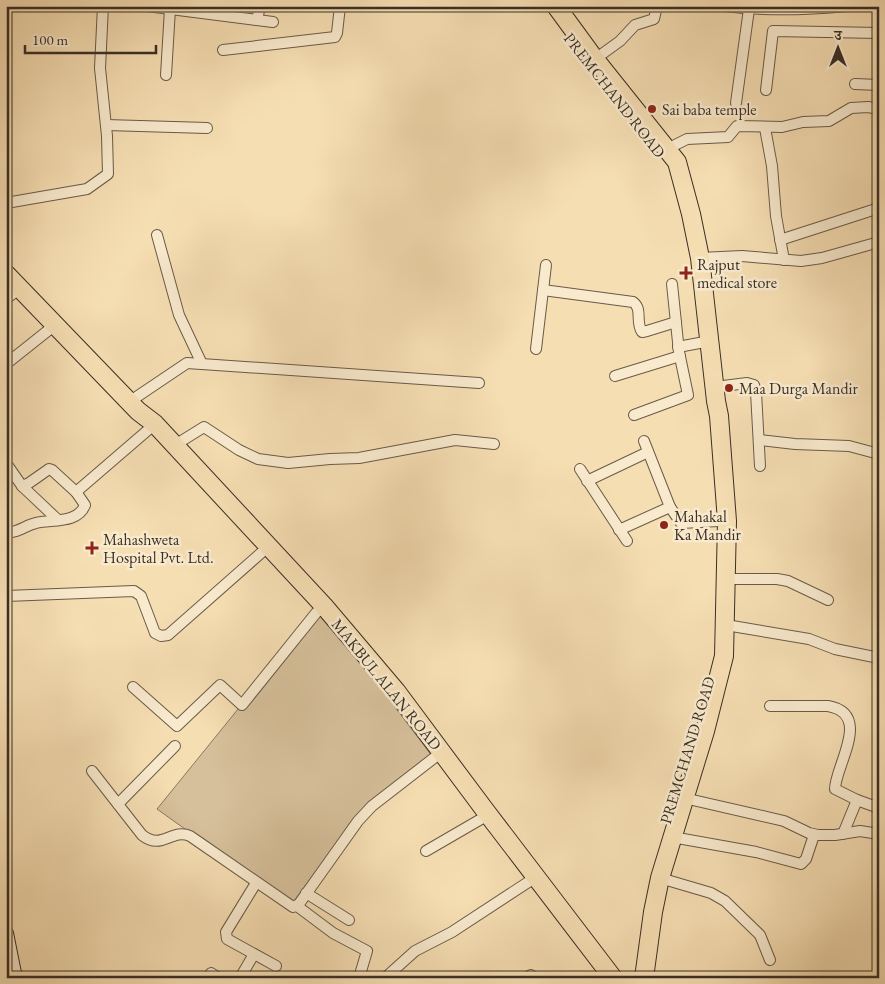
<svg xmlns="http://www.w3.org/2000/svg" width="885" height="984" font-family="'EB Garamond','Noto Serif Devanagari',serif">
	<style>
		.green { fill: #d6c09b; stroke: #887860 }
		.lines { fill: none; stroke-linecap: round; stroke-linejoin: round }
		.street-casing { stroke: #685b48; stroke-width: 12 }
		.secondary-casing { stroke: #392f25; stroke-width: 16 }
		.highway-casing { stroke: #392f25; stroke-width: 20 }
		.street { stroke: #f9eace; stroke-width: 10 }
		.secondary { stroke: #f9eace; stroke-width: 14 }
		.highway { stroke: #f6deb3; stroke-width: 18 }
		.poi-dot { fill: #8f2418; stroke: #f9eace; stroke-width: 2 }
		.labels { text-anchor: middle; stroke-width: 5; stroke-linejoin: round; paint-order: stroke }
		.street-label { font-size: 16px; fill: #392f25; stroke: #f9eace }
		.poi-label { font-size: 16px; fill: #392f25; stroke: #f9eace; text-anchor: start }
	</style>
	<rect width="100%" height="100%" fill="#f6deb3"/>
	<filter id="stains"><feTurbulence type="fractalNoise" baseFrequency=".004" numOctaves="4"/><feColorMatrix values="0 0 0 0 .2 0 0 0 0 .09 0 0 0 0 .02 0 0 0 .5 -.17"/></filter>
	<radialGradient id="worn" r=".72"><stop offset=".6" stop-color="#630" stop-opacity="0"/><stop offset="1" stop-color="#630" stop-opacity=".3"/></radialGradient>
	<!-- green -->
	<polygon class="green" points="320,608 432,756 352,822 291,905 157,809"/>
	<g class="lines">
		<!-- street casing -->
		<g class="street-casing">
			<g id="street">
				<polyline points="147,6 273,22"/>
				<path d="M724,6C764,11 806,10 847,6"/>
				<polyline points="257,20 260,6"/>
				<polyline points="223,50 335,37 337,33 340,6"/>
				<polyline points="591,62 620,41 635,25 654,19 657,6"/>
				<polyline points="166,75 170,9"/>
				<polyline points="855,84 879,85"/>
				<polyline points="766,90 773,31 879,33"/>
				<polyline points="736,103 749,9"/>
				<polyline points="106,125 207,128"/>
				<polyline points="765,128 772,166 776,216 784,260"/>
				<polyline points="667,149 687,139 728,137 737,126 782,127 803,122 829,121 851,108 868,107 879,109"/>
				<polyline points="6,203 87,189 108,174 107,136 100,68 103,6"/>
				<polyline points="157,235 179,315 202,364"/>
				<polyline points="780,240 879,208"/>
				<polyline points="700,258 742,256 801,261 822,258 879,242"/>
				<path d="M543,290L633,302C643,309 635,322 642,332L647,331L676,322"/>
				<polyline points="6,299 20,288"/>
				<polyline points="678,347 710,341"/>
				<polyline points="536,349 546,265"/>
				<polyline points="6,364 55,325"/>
				<polyline points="615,376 680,356"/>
				<polyline points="715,387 747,383 754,385 756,392 760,466"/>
				<polyline points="129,402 187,363 479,383"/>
				<polyline points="634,415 688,395 679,352 672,284"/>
				<polyline points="759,440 795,444 849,446 879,454"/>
				<polyline points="644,441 670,507"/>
				<polyline points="175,445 204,427 239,450 258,459 288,463 330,459 359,458 455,440 494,444"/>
				<path d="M6,463L22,486L29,483L49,469L52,470L76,492L85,505C78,524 51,519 36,523C26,525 16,534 6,532"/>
				<polyline points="580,469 627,541"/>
				<polyline points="587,481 648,452"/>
				<polyline points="22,486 58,520"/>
				<polyline points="76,492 155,424"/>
				<polyline points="619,530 670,507 681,523 719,521"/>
				<polyline points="727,579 777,579 788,581 828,600"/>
				<polyline points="6,596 134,591 141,596 155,633 161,636 168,635 261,553"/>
				<polyline points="726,625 809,639 835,649 879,658"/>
				<polyline points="133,687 177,726 220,685 242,705 316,613 324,606"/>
				<path d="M770,706H828C873,714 835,766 835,789L857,800L879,808"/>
				<path d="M92,771L142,835C162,851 171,828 190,836L293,907L299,904L358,821L372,806L434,758"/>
				<polyline points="684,798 784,821 809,833 818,835 835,835 860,831 879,834"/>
				<polyline points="118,804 175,746"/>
				<polyline points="843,834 857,800"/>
				<polyline points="672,837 756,852 801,864 806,859 814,835"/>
				<polyline points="426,851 488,815"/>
				<polyline points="660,878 711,893 725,901 760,935 770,960"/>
				<polyline points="256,883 226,932 227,939 276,966"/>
				<polyline points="306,893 349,920"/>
				<polyline points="297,906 333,933 367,951 359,978"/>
				<polyline points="211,973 219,978"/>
				<polyline points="240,978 254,954"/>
				<polyline points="385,978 415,951 452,932 536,877"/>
				<polyline points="526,978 531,975"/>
			</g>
		</g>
		<!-- secondary casing -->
		<g class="secondary-casing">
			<polyline id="secondary" points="6,933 15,978"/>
		</g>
		<!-- highway casing -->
		<g class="highway-casing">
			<g id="highway">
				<polyline points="556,6 594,58 677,162 691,214 700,258 716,401 719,416 727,521 724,656 705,731 660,878 653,912 644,978"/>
				<polyline points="6,274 138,411 155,424 324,606 396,691 484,809 613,978"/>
			</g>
		</g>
		<!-- street -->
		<use href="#street" class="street"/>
		<!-- secondary -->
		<use href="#secondary" class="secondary"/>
		<!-- highway -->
		<use href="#highway" class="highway"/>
	</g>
	<!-- markers -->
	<g class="poi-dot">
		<circle cx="652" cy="109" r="5"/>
		<path d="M683.5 265.5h5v5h5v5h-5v5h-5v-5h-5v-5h5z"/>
		<circle cx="729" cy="388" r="5"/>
		<circle cx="664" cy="525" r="5"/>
		<path d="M89.5 540.5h5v5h5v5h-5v5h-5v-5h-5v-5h5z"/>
	</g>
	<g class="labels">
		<!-- street labels -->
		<g class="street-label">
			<text transform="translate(615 95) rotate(52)" y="6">PREMCHAND ROAD</text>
			<text transform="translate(387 684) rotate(51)" y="6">MAKBUL ALAN ROAD</text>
			<text transform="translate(687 750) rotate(-73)" y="6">PREMCHAND ROAD</text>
		</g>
		<!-- poi labels -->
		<g class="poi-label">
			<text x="662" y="115">Sai baba temple</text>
			<text x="697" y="270">Rajput<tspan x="697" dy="18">medical store</tspan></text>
			<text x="739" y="394">Maa Durga Mandir</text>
			<text x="674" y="522">Mahakal<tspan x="674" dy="18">Ka Mandir</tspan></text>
			<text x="103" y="545">Mahashweta<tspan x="103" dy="18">Hospital Pvt. Ltd.</tspan></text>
		</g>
	</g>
	<!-- margin -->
	<rect width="885" height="984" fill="none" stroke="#f6deb3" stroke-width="25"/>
	<rect x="8" y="8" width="870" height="969" fill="none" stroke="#392f25" stroke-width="2.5"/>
	<rect x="12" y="12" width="860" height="959" fill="none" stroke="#392f25"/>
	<!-- north arrow -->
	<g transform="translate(838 48)" stroke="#f9eace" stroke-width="4" paint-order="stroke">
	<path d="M0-4L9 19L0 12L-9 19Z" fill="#392f25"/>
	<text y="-8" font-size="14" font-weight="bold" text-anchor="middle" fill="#392f25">उ</text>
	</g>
	<!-- scale -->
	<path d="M25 45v8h131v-8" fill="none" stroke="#392f25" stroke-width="2.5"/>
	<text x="32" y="45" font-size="15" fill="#392f25" stroke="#f9eace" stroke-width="4" paint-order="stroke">100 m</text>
	<rect width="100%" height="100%" filter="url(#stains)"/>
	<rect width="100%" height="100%" fill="url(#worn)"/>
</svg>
